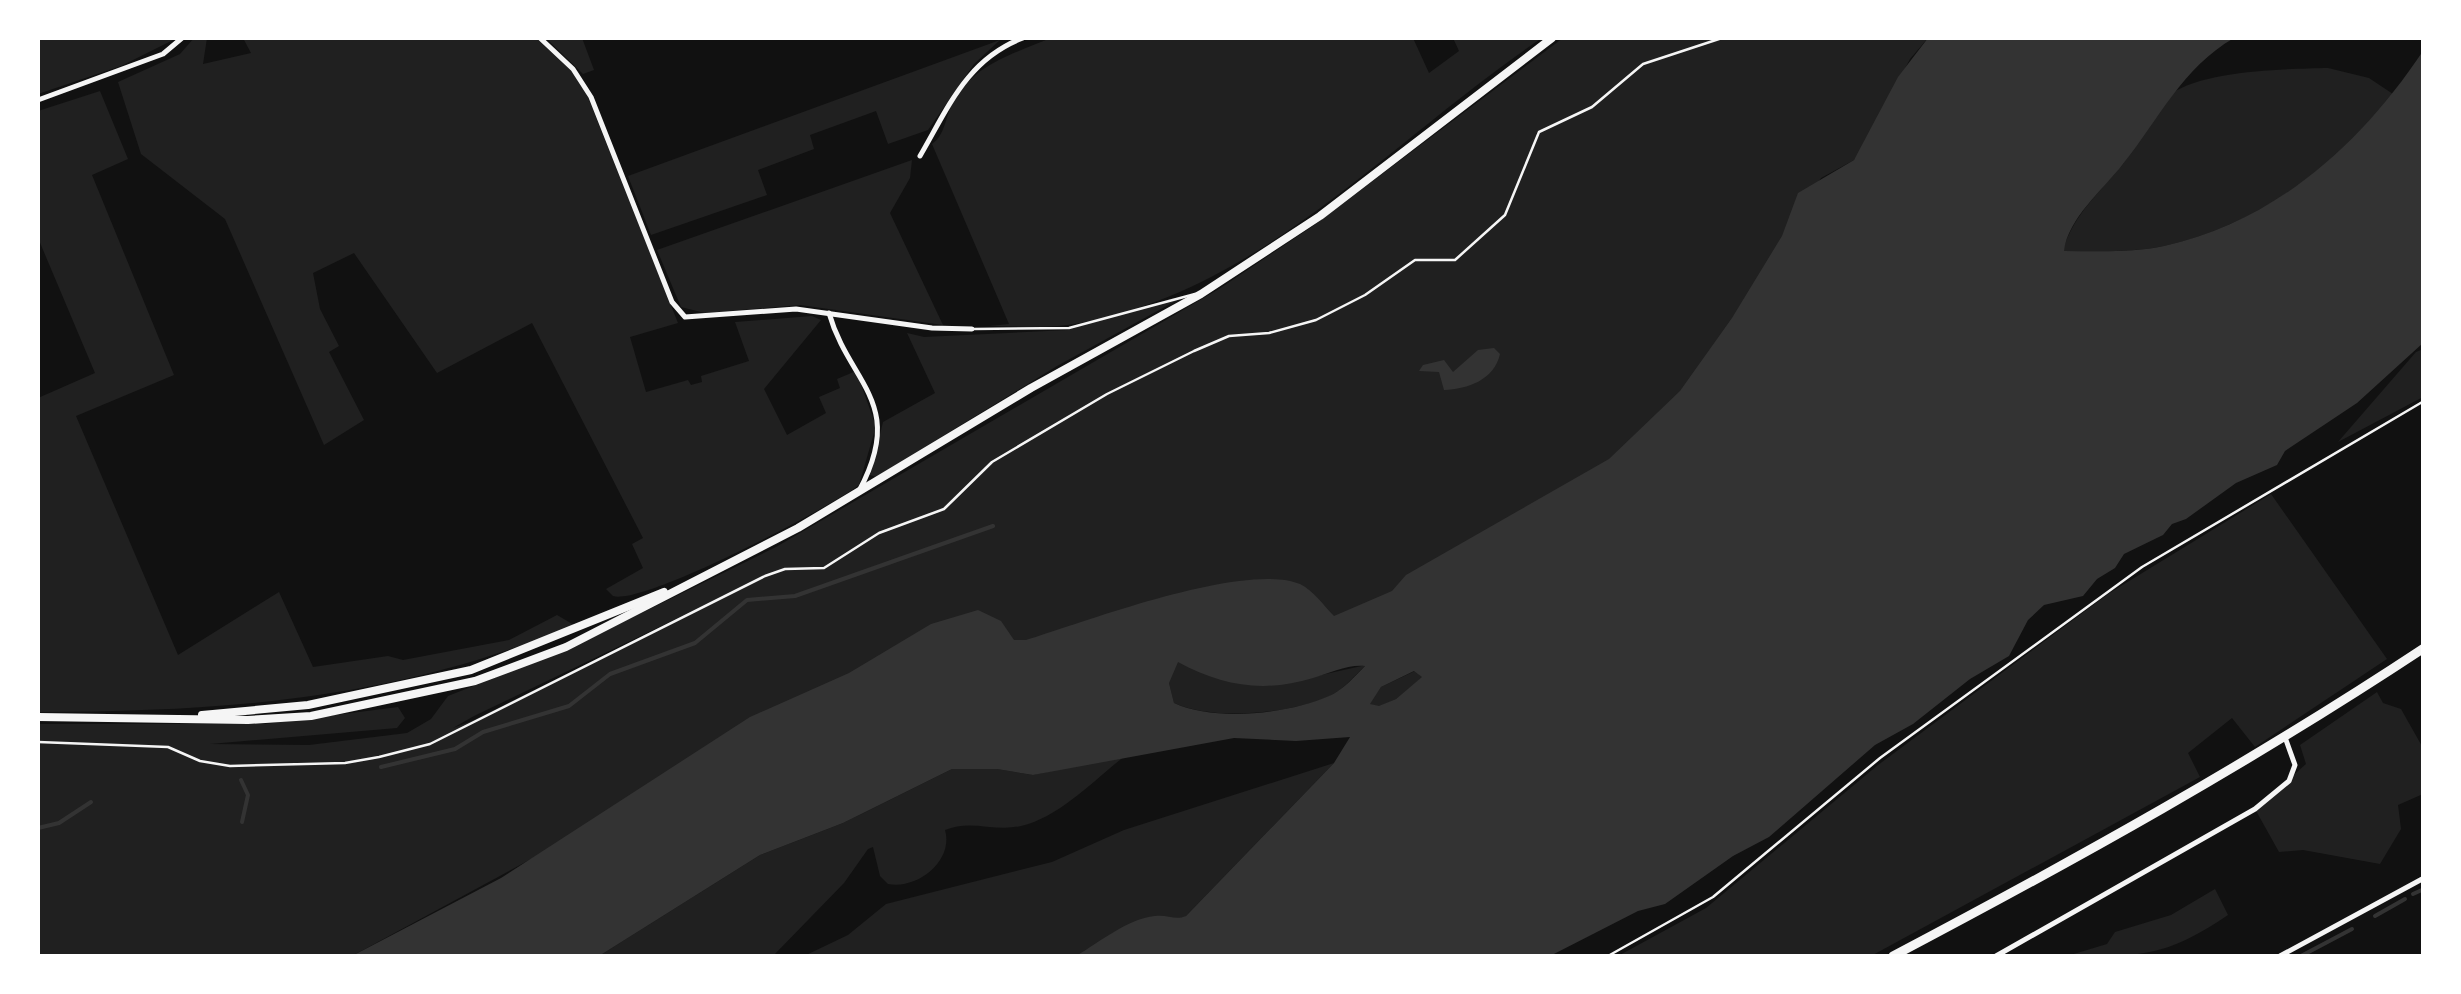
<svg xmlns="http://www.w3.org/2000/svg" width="2461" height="994" font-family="'Noto Sans',sans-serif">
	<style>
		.green { fill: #202020; fill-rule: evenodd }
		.water { fill: #333; fill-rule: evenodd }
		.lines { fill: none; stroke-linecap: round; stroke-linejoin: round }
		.stream { stroke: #333; stroke-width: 4 }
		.path { stroke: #f5f5f5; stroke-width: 2.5 }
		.service { stroke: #f5f5f5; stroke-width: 2.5 }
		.minor { stroke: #f5f5f5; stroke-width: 5 }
		.secondary { stroke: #f5f5f5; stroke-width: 8 }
		.primary { stroke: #f5f5f5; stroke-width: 9 }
	</style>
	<rect width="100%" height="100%" fill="#111"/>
	<!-- green -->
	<g class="green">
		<polygon points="38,38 177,38 121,66 38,94"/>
		<path d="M194,38H207L203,64L251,53L243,38H536L574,73L585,90L678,323L630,337L646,392L688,380L691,385L702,382L701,376L749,361L735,322L812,316L821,320L764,389L787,435L826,413L819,397L840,388L837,379L856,371L876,426L859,485C828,509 642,606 613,596L606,589L643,568L632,544L643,538L532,323L437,373L354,253L313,273L320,309L339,346L329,352L364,420L324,445L225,219L141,154L118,82L180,54Z"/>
		<polygon points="546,38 582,38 594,70 583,74"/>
		<path d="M1051,38H1413L1429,73L1459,51L1453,38H1542C1394,137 1264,289 1080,323C1051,329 1020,326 989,326L1009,324L932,144C946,134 945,117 953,102C974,64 1013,54 1051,38Z"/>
		<path d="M1563,38H1928L1910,59L1863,147L1854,160L1821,178L1658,437L1287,672L1276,685L1366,665C1355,675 1343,690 1330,696C1290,714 1213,721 1174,703L1169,683L546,851L352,956H38V724H265L398,707L405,718L397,728L210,744L309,745L407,733L431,719L448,696L568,649L776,547L1219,289L1313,226ZM709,603L472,721L453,728L474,716Z"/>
		<polygon points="1000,40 974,64 928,130 888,144 876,111 810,135 814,149 758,170 767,195 651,235 628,176"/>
		<path d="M2328,68L2369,78L2393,94C2336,168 2255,226 2164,246C2131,253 2096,251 2063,251C2072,216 2101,191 2123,164C2139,144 2149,109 2171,94C2205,70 2286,69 2328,68Z"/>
		<path d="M100,91L128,159L92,175L174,375L76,416L178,655L279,592L313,667L388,656L403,660L509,640L557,615L574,625C395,700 229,711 38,712V398L95,373L38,238V111Z"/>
		<polygon points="912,160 910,178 890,213 943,325 800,305 705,313 681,307 657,250"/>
		<polygon points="1173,298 1181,298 1057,366 876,477 870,475 883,422 935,393 907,333 924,337 1068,330"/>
		<polygon points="2423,349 2423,397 2338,442 2416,352"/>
		<polygon points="2271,494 2387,659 2255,747 2232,718 2188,753 2200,777 1871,956 1618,956 1706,908 1878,765 2108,594"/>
		<polygon points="1415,671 1423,677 1396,699 1379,707 1369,704 1381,687"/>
		<polygon points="2377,692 2383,703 2401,709 2423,748 2423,794 2398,805 2401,829 2380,864 2303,850 2279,852 2255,809 2306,764 2300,745"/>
		<path d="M1126,755C1095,779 1060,817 1021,826C994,832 970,819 945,830C954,861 917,890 888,884L880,876L873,847L868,849L844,883L773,956H599L760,855L843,823L952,769H997L1033,775Z"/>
		<polygon points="1334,763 1186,916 1133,956 804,956 848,935 886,904 1052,862 1124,830"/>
		<path d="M2215,889L2228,915C2166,957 2140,957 2067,956L2107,944L2115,932L2171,915Z"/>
	</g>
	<!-- water -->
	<g class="water">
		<path d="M1928,38H2234C2182,68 2159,119 2123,164C2103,190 2068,218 2064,251C2097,251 2132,253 2164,246C2276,221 2361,144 2423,51V343L2357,403L2285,451L2277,465L2236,483L2186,519L2172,524L2163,535L2124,554L2115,568L2097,579L2083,596L2044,605L2028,620L2009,656L1970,679L1913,724L1875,745L1769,837L1733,856L1665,904L1638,911L1550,956H1076C1100,942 1127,919 1155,916C1167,914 1175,921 1186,916L1334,763L1350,737L1296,741L1234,738L1033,775L997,769H952L843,823L760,855L599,956H352L501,878L750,717L849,673L931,624L978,610L1001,621L1014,640H1026C1084,622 1245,561 1300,584C1313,590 1324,606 1334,616L1392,591L1406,575L1609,459L1680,391L1732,318L1782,236L1798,193L1854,160L1898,77ZM1178,662C1222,686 1264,693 1313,678C1329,673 1349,664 1365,666C1355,676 1342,691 1329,696C1288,714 1215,722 1174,703L1169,683ZM1414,671L1422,677L1396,699L1379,706L1370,704L1381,687Z"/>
		<path d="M1494,348L1500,354C1494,380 1468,389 1444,390L1439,372L1419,371L1423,365L1444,360L1453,372L1478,350Z"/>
	</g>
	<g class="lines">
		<!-- stream -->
		<g class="stream">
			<polyline points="381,767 455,749 483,732 569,706 610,674 695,643 747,600 795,596 993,526"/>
			<polyline points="241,780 248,795 242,822"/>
			<polyline points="38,828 59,823 91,802"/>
			<polyline points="2413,894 2424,889"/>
			<polyline points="2375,916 2405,899"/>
			<polyline points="2301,956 2352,929"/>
		</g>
		<!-- path -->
		<g class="path">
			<polyline points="38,742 168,747 200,761 230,766 345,763 379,757 430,744 765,576 785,569 824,568 879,533 944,509 992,462 1107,394 1194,351 1229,336 1269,333 1316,320 1365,295 1415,260 1455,260 1505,215 1539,132 1592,107 1643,64 1722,38"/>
			<polyline points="1608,956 1713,897 1880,758 2142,567 2424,401"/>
		</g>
		<!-- service -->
		<polyline class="service" points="973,329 1069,328 1195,294"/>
		<!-- minor -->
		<g class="minor">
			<polyline points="540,38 573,69 591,97 672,302 685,317 796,309 932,328 972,329"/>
			<polyline points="38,100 163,54 182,38"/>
			<path d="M920,156C948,108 967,59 1023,38"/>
			<path d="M829,313C849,384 907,402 859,491"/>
			<polyline points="1996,956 2255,809 2289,781 2295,765 2286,740"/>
			<polyline points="2280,956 2424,878"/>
		</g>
		<!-- secondary -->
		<g class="secondary">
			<polyline points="202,715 308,705 471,670 664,592"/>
			<polyline points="38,717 248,720 311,716 475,681 566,647 798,528 1031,388 1201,294 1320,216 1552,38"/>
		</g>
		<!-- primary -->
		<path class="primary" d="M1893,956C2077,859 2250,763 2424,648"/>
	</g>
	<!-- border -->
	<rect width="2461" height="994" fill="none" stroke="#ffffff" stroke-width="80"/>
</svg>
